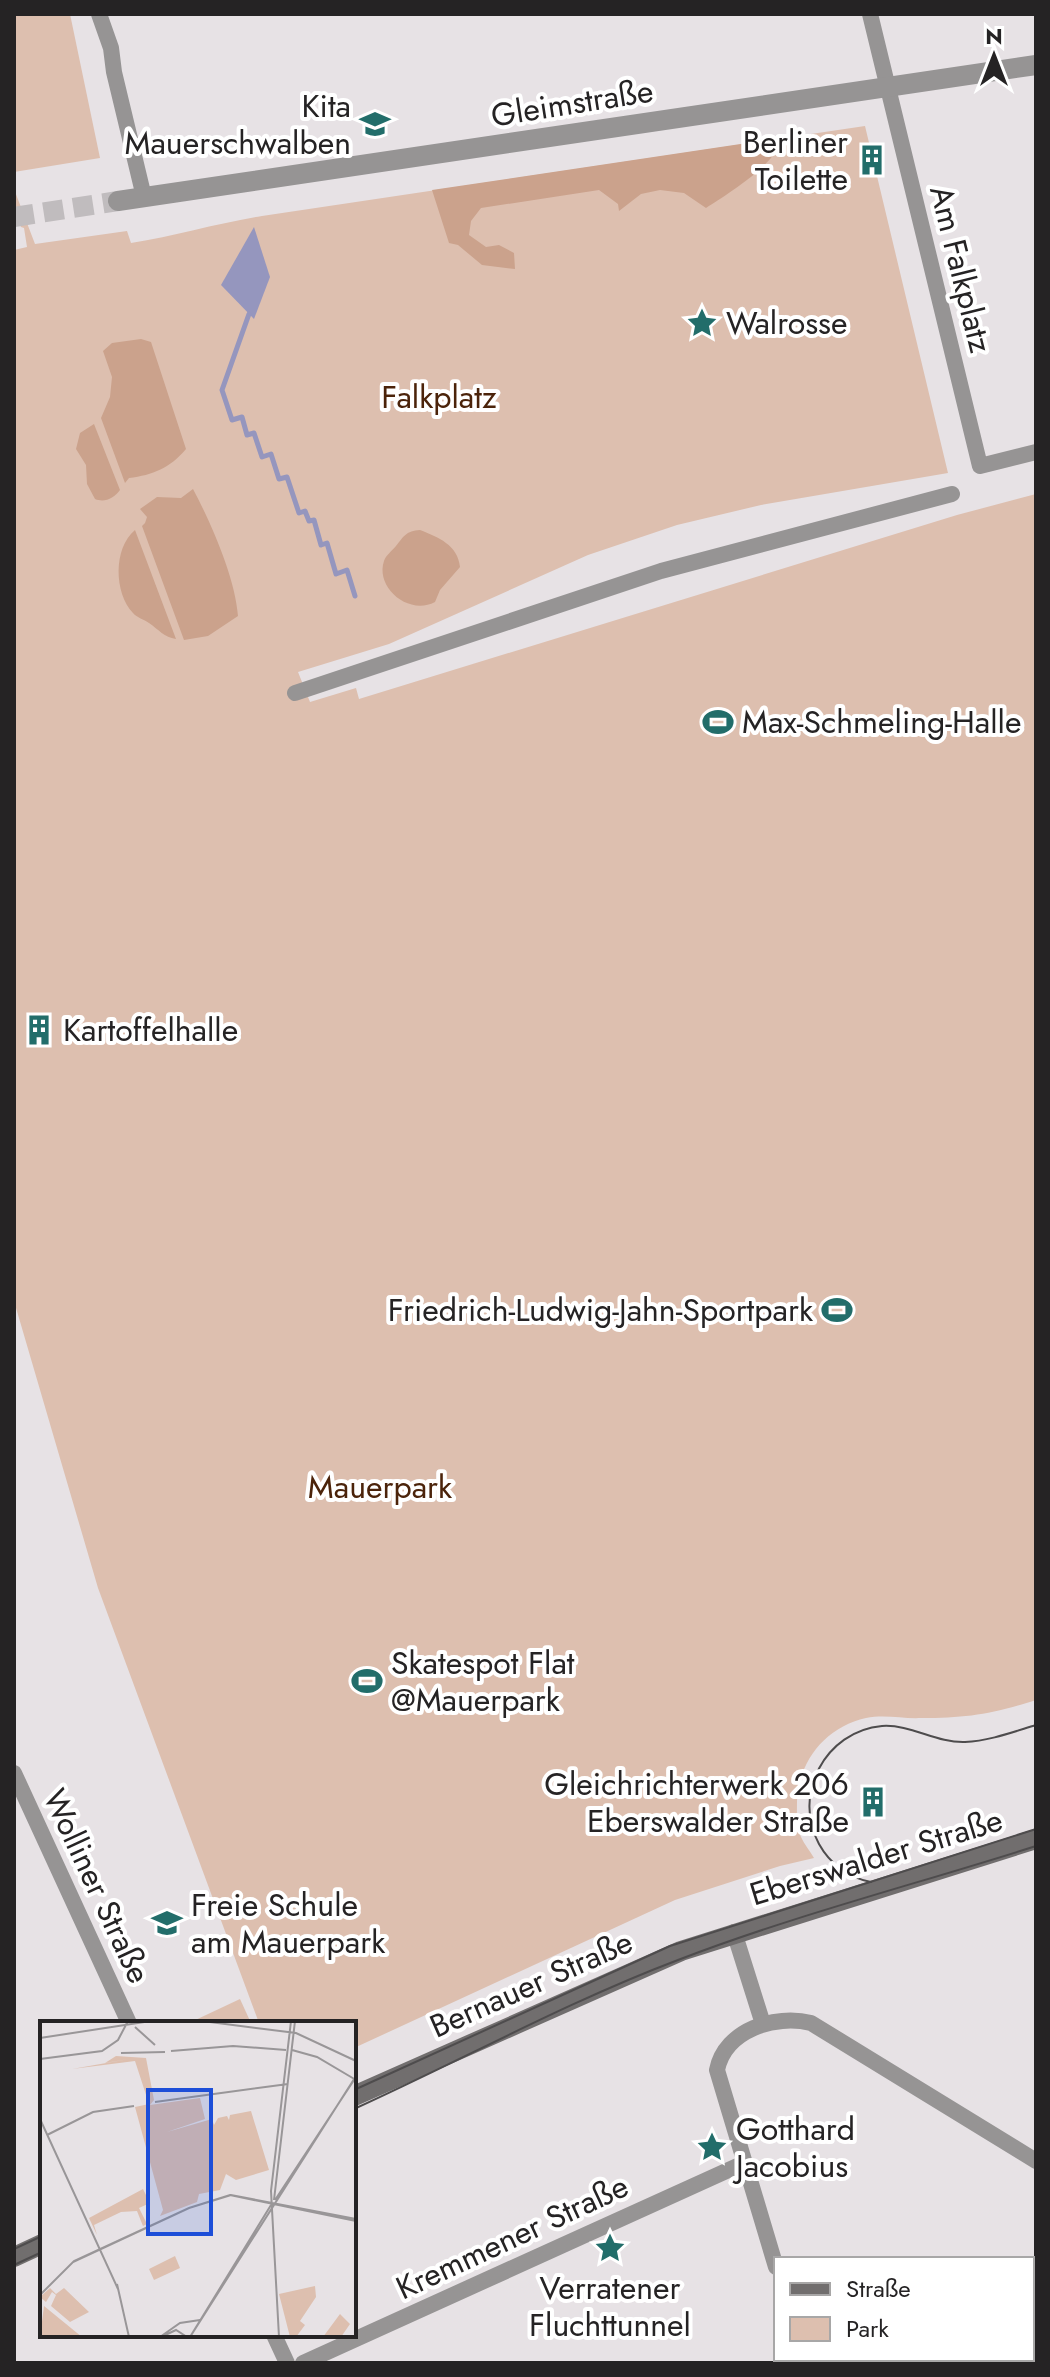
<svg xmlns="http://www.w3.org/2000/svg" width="1050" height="2377" font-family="Jost,sans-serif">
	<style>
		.green { fill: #ddbfaf }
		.forest { fill: #cba28c }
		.water { fill: #9596be }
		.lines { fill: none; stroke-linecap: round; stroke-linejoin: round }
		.stream { stroke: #9596be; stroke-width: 5 }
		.tertiary-tunnel { stroke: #c0bcbe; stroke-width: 20; stroke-dasharray: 20 10; stroke-linecap: butt }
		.minor { stroke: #969494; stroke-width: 16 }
		.tertiary { stroke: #969494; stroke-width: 20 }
		.secondary { stroke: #716e6e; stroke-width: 20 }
		.tram { stroke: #4e4c4d; stroke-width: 2 }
		.labels { text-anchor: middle; stroke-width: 8; stroke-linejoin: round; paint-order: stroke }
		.street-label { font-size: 32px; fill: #252324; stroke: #fff }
		.poi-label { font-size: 32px; fill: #252324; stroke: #fff; text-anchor: start }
		.park-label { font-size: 32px; fill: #4b230a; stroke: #fff }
		.inset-road { fill: none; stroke: #999698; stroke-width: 2 }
		.view { fill: #1d4ed8; fill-opacity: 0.15; stroke: #1d4ed8; stroke-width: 4 }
		.inset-edge { fill: none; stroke: #252324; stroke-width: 4 }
	</style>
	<rect width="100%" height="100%" fill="#e7e2e5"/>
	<!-- green -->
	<g class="green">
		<polygon points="14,14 70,14 100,158 14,172"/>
		<path d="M865,126L948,473L761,505L677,525L588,555L389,644L298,672L310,702L356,688L359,699L957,515L1036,494V1700C992,1714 967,1718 921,1718C903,1719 885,1714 866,1718C826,1727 799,1760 797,1801C797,1812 796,1826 801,1837C804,1844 810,1851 814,1858L780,1866L675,1900L354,2048V2023H259L98,1588L14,1301V250L27,247L24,228L21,227L14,210V189L35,244L127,231L131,243C175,236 218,223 262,216Z"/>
		<polygon points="240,1999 251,2023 189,2023"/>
	</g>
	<!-- forest -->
	<g class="forest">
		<path d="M781,138C780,162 726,195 706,208L684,193L660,190L641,194L619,211L618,204L599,190L481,208L471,221L469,235L486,247L499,245L514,253L515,269L482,265L458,245L449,243L432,190Z"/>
		<path d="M141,339L151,342L186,449C170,468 153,475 129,478L125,483L101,418L110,397L112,377L103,351L112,343Z"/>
		<path d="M94,424L120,490C114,498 105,503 95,499L87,484L86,465L76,449L80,433Z"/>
		<path d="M193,489C211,523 235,577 238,616L208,636L184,640L142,526L145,523L147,517L140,509L157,497L181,498Z"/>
		<path d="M135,530L176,639C164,637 159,630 149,623C144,619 137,618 133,613C114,593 113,548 135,530Z"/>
		<path d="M420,530C438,537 458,545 460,567L440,590L435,602C408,616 375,587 384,561C386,555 392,551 396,546C404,536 406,531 420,530Z"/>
	</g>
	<!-- water -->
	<polygon class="water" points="254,227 270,277 254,319 221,285"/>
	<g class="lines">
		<!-- stream -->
		<polyline class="stream" points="249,314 222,390 232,420 242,417 247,435 254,433 262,457 271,454 279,479 287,477 299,513 305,511 309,521 314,520 321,545 327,543 336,574 347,570 355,596"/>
		<!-- tertiary-tunnel -->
		<polyline class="tertiary-tunnel" points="14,217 118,201"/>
		<!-- minor -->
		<g class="minor">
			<polyline points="99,14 111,48 114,72 144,197"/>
			<polyline points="870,14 980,466 1036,452"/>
			<polyline points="295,693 661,571 952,494"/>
			<polyline points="14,1773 129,2023"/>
			<polyline points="734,1932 763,2024"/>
			<path d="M776,2267L717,2070C725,2030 775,2014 811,2023L1036,2161"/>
			<polyline points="274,2335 287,2363"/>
			<polyline points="303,2363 744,2163"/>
			<polyline points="788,2363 801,2359"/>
		</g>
		<!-- tertiary -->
		<polyline class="tertiary" points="118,201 1036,65"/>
		<!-- secondary -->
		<g class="secondary">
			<polyline points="354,2096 681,1951 1036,1839"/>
			<polyline points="14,2257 42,2244"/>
		</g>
		<!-- tram -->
		<g class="tram">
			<path d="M871,1882C849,1878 830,1864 819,1844C792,1795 825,1731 882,1726C911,1724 936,1743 965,1742C989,1741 1013,1732 1036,1725"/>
			<polyline points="354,2090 670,1946 1036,1829"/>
			<path d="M354,2109C462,2060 567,2002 678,1960C795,1915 917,1884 1036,1846"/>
			<polyline points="14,2249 42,2236"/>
			<polyline points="14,2265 42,2252"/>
		</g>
	</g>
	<!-- icons -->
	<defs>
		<g id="school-bare" transform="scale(2.4)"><path d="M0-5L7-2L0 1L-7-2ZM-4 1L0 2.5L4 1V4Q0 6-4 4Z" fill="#226d6a" stroke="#fff" stroke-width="2.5" paint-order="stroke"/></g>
		<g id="building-bare" transform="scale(2.4)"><path d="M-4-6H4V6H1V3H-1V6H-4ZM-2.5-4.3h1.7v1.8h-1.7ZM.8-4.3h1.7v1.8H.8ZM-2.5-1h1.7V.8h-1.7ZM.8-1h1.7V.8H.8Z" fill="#226d6a" stroke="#fff" stroke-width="2.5" paint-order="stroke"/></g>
		<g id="sight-bare" transform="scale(2.4)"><path d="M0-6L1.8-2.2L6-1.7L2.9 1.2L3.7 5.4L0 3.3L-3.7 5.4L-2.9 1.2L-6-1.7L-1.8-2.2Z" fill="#226d6a" stroke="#fff" stroke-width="2.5" paint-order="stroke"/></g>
		<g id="stadium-bare" transform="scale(2.4)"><path d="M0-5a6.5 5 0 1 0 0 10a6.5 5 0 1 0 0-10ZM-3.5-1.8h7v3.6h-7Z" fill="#226d6a" stroke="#fff" stroke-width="2.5" paint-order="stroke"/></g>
	</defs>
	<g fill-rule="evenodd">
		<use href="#school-bare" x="375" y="124"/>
		<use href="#building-bare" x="872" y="160"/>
		<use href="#sight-bare" x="702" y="323"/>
		<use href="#stadium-bare" x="718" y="722"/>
		<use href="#building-bare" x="39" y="1030"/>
		<use href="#stadium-bare" x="837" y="1310"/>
		<use href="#stadium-bare" x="367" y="1681"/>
		<use href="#building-bare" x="873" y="1802"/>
		<use href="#school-bare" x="167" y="1923"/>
		<use href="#sight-bare" x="712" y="2147"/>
		<use href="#sight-bare" x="610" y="2248"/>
	</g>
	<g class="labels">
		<!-- street labels -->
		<g class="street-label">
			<text transform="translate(572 103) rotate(-9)" y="11">Gleimstraße</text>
			<text transform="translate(961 269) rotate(76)" y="11">Am Falkplatz</text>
			<text transform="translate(876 1857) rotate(-17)" y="11">Eberswalder Straße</text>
			<text transform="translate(97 1886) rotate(65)" y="11">Wolliner Straße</text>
			<text transform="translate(531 1984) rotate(-24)" y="11">Bernauer Straße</text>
			<text transform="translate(512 2237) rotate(-25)" y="11">Kremmener Straße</text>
		</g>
		<!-- poi labels -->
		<g class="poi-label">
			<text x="351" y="117" text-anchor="end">Kita<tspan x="351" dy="37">Mauerschwalben</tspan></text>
			<text x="848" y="153" text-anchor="end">Berliner<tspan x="848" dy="37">Toilette</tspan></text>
			<text x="726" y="334">Walrosse</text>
			<text x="742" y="733">Max-Schmeling-Halle</text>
			<text x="63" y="1041">Kartoffelhalle</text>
			<text x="813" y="1321" text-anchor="end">Friedrich-Ludwig-Jahn-Sportpark</text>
			<text x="391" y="1674">Skatespot Flat<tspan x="391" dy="37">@Mauerpark</tspan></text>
			<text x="849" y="1795" text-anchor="end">Gleichrichterwerk 206<tspan x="849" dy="37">Eberswalder Straße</tspan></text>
			<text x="191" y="1916">Freie Schule<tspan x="191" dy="37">am Mauerpark</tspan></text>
			<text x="736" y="2140">Gotthard<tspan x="736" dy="37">Jacobius</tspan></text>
			<text x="610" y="2299" text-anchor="middle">Verratener<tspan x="610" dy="37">Fluchttunnel</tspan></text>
		</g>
		<!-- park labels -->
		<g class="park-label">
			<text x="439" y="408">Falkplatz</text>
			<text x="380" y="1498">Mauerpark</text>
		</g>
	</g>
	<!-- overview -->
	<g transform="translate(40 2021)">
		<rect width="316" height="316" fill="#e7e2e5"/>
		<path d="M76,35L106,37L114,79L110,84L160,77L165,98L127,111L172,98L174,104L178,97L187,95L189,99L190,94L211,90L229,149L196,159L186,153L180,169L159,173L157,181L120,195L123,189L95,86L109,83L95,40L32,48L89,38L65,42ZM103,168L110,182L99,187L107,203L103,205L97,190L81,191L54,204L57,214L49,197ZM135,235L140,247L114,259L109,248ZM275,265L276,276L260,300L265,304L256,316H250L239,273ZM10,267L16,273L24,267L49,291L30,301L11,285L16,274L12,271L6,281L0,276ZM4,285L42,316H0ZM300,293L310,303L301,316H283Z" fill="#ddbfaf"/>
		<path class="inset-road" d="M162,0L256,12L316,40M95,6L115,24M0,17L111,0M252,29L277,36L316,59M131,30L193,25L246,29M81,32L125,31M0,38L62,30L78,19L88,0M115,81L248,63M0,98L78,268M7,114L53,91L94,85M234,179L255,0M235,179L316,56M77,263L89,316M0,274L34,240L149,187L191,174L316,198M0,274L33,241L149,187L190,174L316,200M120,316L140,302L160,299M121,316L136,309L147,316M150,316L231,184M150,316L316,55M239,316L231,170L251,0"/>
		<path class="view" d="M108,69H171V213H108Z"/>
		<rect width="316" height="316" class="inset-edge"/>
	</g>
	<!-- border -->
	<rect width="1050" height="2377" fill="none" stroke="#252324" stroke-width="32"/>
	<!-- legend -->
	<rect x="774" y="2257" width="260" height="104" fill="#ffffff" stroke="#a8a7a7" stroke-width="2"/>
	<rect x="790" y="2283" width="40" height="12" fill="#716e6e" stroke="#a8a7a7" stroke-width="2"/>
	<text x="846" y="2297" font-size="24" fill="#252324">Straße</text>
	<rect x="790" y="2317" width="40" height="24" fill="#ddbfaf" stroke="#a8a7a7" stroke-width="2"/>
	<text x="846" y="2337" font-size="24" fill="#252324">Park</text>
	<!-- north arrow -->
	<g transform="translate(994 56)" stroke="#ffffff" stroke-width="6" paint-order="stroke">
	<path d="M0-6L14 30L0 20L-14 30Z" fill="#252324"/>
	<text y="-12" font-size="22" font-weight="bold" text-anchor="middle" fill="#252324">N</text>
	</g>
</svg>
